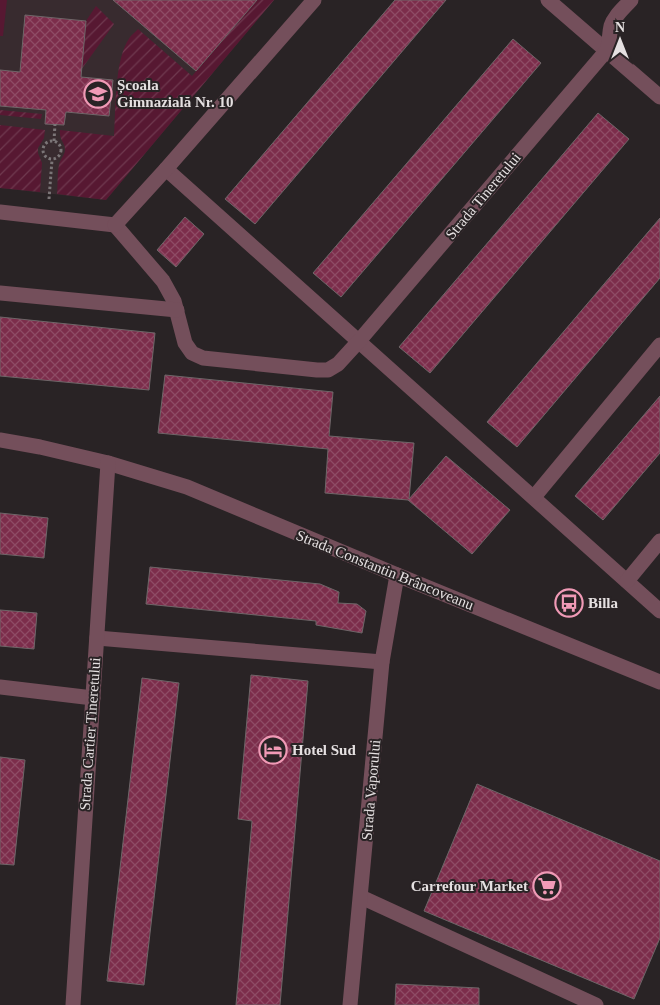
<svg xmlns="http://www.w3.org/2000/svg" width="660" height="1005" font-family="Georgia,serif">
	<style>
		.built { fill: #382b2f }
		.park { fill: #571832 }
		.garden { fill: url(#garden-furrows) }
		.building { fill: url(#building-cross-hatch); stroke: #6e6668 }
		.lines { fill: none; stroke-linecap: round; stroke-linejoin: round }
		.path { stroke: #7b7577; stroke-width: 3; stroke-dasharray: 2.5 2.5; stroke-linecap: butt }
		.minor { stroke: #744f5b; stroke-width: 15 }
		.labels { text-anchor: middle; stroke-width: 4; stroke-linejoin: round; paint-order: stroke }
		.poi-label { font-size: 15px; font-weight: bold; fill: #e5e0e1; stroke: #292325; text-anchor: start }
		.street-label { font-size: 15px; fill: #e5e0e1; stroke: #292325 }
	</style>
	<defs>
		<pattern id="garden-furrows" width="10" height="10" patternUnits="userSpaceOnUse" patternTransform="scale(1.25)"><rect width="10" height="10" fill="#571832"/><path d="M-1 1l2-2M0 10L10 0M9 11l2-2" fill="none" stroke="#6f394f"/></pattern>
		<pattern id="building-cross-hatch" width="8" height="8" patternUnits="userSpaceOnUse" patternTransform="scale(1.25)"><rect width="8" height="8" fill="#7c2d4b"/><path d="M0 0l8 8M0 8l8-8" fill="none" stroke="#8e4b65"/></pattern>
	</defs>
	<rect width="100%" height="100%" fill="#292325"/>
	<!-- built -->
	<polygon class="built" points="0,0 274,0 106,200 0,188"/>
	<!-- park -->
	<polygon class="park" points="0,0 7,0 3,36 0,36"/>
	<!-- garden -->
	<g class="garden">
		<path d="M257,0H274L106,200L57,194C58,185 57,174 59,165C60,159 65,155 65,150C65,142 59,141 60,130L114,136C116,109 114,59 130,37C132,34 136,32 138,29L192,76Z"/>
		<polygon points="96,6 114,24 81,70 86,21"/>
		<polygon points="0,110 42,114 41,119 0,115"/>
		<polygon points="0,125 45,130 44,138 38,148 38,153 42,163 40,192 0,188"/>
	</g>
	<!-- building -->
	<g class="building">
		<polygon points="113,0 257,0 196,71"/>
		<polygon points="395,0 446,0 255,224 225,199"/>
		<polygon points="25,15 86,21 81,77 113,80 109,116 66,112 64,125 45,124 46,110 0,106 0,70 20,72"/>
		<polygon points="513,39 541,63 341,297 313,273"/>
		<polygon points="598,113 629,139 430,373 399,347"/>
		<polygon points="185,217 204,234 176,267 157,250"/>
		<polygon points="660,218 660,278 517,447 487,422"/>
		<polygon points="0,317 155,333 149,390 0,376"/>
		<polygon points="165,375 333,392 329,436 414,443 409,499 446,456 510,510 472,554 408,500 325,493 328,449 158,433"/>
		<polygon points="660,396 660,453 603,520 575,496"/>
		<polygon points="0,513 48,518 44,558 0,554"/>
		<polygon points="150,567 320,584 339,592 338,603 357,604 366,611 362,633 316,625 316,621 146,604"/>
		<polygon points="0,610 37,613 34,649 0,646"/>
		<polygon points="251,675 308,681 280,1005 236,1005 252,821 238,819"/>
		<polygon points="142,678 179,683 144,985 107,981"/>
		<polygon points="0,757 25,760 14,865 0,864"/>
		<polygon points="477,784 660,861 660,938 634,999 424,911"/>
		<polygon points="396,984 479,988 479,1005 395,1005"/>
	</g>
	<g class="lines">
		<!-- path -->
		<g class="path">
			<circle cx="52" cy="150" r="9"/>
			<polyline points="54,141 55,124"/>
			<polyline points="49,199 52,160"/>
		</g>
		<!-- minor -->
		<g class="minor">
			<polyline points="548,0 660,97"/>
			<polyline points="166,169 660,611"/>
			<polyline points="0,212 115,225"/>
			<path d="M115,225L163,281L174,301L185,343L192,353L203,358L317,370H328L338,364L359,341L607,50C610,42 609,34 611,26C614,16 624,8 631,0"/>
			<polyline points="115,225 166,169 314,0"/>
			<polyline points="0,293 177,310"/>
			<polyline points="0,440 40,447 108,463 187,487 397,575 660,682"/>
			<polyline points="534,497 660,345"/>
			<polyline points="627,581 660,541"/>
			<polyline points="97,638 382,662"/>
			<polyline points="0,687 93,698"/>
			<polyline points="361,897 596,1005"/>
			<polyline points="73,1005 108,463"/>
			<polyline points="350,1005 382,662 397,575"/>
		</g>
	</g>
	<!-- icons -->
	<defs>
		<g id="school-ring" transform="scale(1.4375)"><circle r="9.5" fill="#292325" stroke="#f09ab6" stroke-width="1.5"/><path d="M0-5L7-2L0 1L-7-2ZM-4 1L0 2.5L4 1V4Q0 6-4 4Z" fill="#f09ab6"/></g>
		<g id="bus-ring" transform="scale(1.4375)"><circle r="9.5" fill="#292325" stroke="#f09ab6" stroke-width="1.5"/><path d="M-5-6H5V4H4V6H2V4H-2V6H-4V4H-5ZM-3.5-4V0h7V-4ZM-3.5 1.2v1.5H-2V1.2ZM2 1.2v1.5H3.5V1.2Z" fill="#f09ab6"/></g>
		<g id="hotel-ring" transform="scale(1.4375)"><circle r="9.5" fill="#292325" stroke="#f09ab6" stroke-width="1.5"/><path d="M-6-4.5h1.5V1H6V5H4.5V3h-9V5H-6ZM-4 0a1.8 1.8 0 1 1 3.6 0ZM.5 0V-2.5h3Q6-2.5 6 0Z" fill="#f09ab6"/></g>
		<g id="supermarket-ring" transform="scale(1.4375)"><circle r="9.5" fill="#292325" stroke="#f09ab6" stroke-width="1.5"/><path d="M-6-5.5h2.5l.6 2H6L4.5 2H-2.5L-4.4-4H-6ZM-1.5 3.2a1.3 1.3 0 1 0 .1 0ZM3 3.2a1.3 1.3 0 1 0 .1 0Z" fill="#f09ab6"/></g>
	</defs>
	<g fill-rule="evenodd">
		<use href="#school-ring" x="98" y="94"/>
		<use href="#bus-ring" x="569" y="603"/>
		<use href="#hotel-ring" x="273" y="750"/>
		<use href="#supermarket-ring" x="547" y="886"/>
	</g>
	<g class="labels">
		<!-- poi labels -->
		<g class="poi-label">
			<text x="117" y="90">Școala<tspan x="117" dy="17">Gimnazială Nr. 10</tspan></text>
			<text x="588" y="608">Billa</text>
			<text x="292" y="755">Hotel Sud</text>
			<text x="528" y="891" text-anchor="end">Carrefour Market</text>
		</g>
		<!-- street labels -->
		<g class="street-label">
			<text transform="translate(483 196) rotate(-50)" y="5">Strada Tineretului</text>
			<text transform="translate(385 570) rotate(22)" y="5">Strada Constantin Brâncoveanu</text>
			<text transform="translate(90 734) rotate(-86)" y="5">Strada Cartier Tineretului</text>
			<text transform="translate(371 790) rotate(-85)" y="5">Strada Vaporului</text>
		</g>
	</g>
	<!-- north arrow -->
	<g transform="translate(620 40)" stroke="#292325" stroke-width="4" paint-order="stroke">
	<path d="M0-4L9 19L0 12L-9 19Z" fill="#e5e0e1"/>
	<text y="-8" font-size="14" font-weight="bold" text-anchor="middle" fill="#e5e0e1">N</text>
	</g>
</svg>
